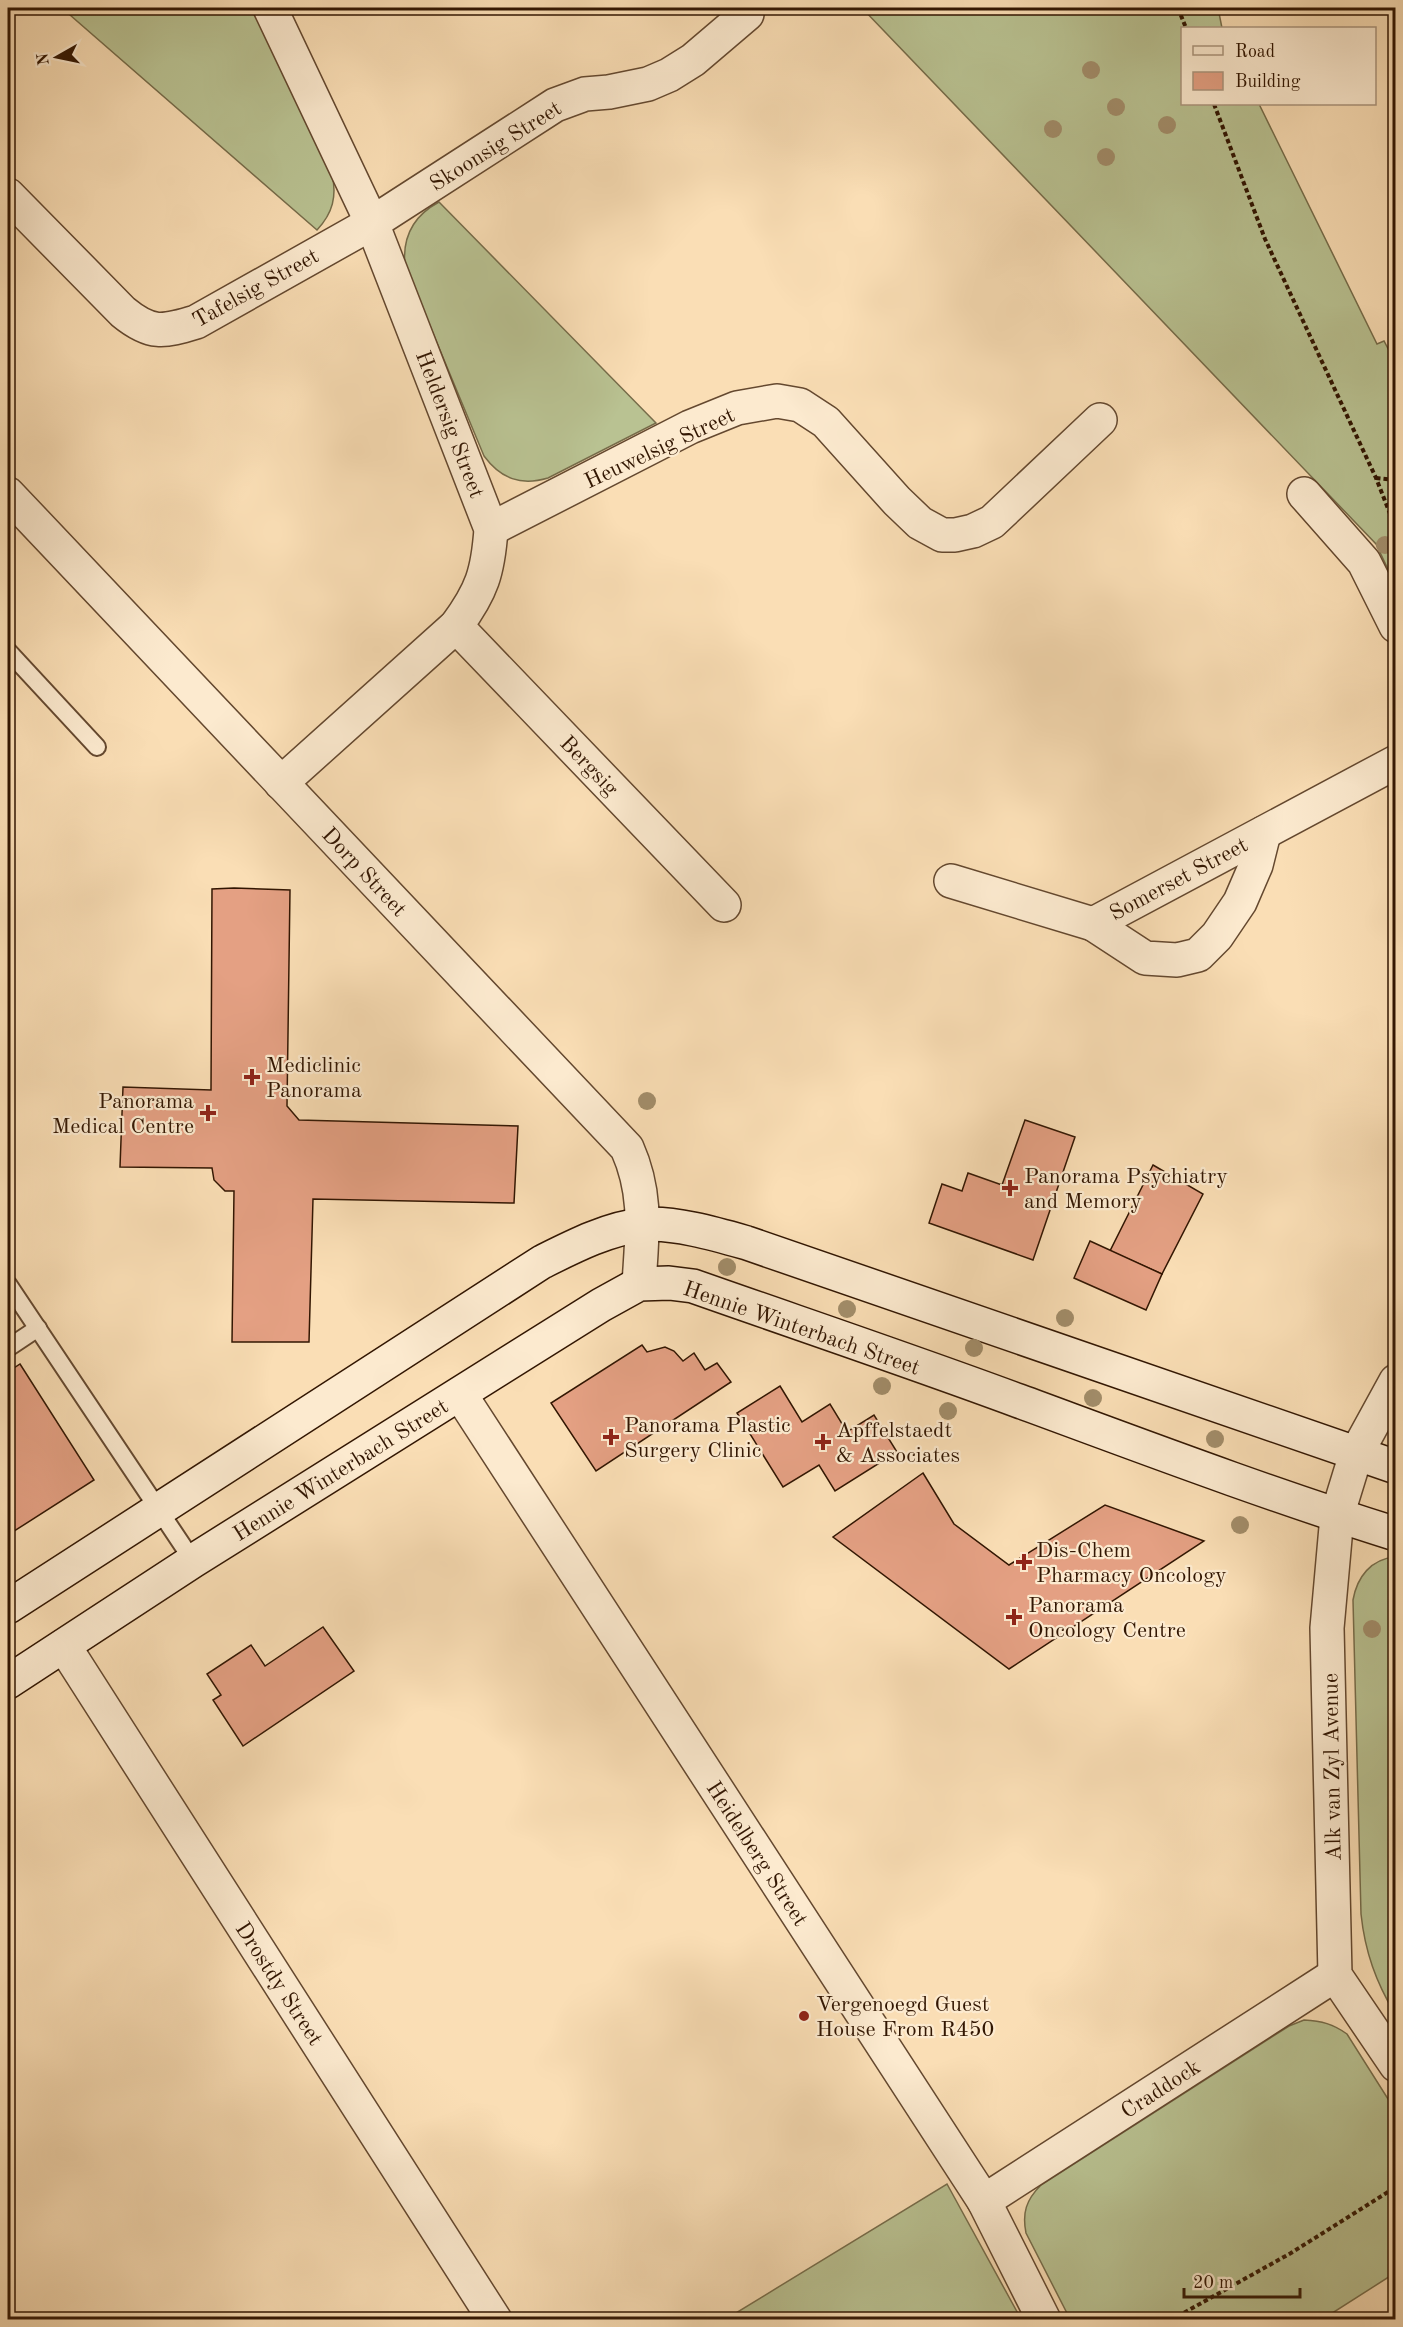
<svg xmlns="http://www.w3.org/2000/svg" width="1403" height="2327" font-family="'Old Standard TT',serif">
	<style>
		.grass { fill: #b9c292; stroke: #766c4a; stroke-width: 1.5 }
		.building { fill: #e4a083; stroke: #321602; stroke-width: 1.5 }
		.lines { fill: none; stroke-linecap: round; stroke-linejoin: round }
		.lane-casing { stroke: #64482f; stroke-width: 20 }
		.street-casing { stroke: #64482f; stroke-width: 36 }
		.secondary-casing { stroke: #321602; stroke-width: 36 }
		.path { stroke: #321602; stroke-width: 4; stroke-dasharray: 4.5 3; stroke-linecap: butt }
		.lane { stroke: #fceacf; stroke-width: 16 }
		.street { stroke: #fceacf; stroke-width: 33 }
		.secondary { stroke: #fceacf; stroke-width: 33 }
		.tree { fill: #a28d6a }
		.poi-dot { fill: #8f2418; stroke: #fceacf; stroke-width: 2 }
		.labels { text-anchor: middle; stroke-width: 4.5; stroke-linejoin: round; paint-order: stroke }
		.street-label { font-size: 22px; fill: #321602; stroke: #fceacf }
		.poi-label { font-size: 22px; fill: #321602; stroke: #fceacf; text-anchor: start }
	</style>
	<rect width="100%" height="100%" fill="#fadeb5"/>
	<filter id="stains"><feTurbulence type="fractalNoise" baseFrequency=".00333" numOctaves="4"/><feColorMatrix values="0 0 0 0 .2 0 0 0 0 .09 0 0 0 0 .02 0 0 0 .5 -.17"/></filter>
	<radialGradient id="worn" r=".72"><stop offset=".6" stop-color="#630" stop-opacity="0"/><stop offset="1" stop-color="#630" stop-opacity=".3"/></radialGradient>
	<!-- grass -->
	<g class="grass">
		<path d="M62,8H252L332,174C337,196 333,213 317,230Z"/>
		<polygon points="862,8 1218,8 1222,28 1182,28 1182,104 1259,104 1377,344 1384,341 1395,362 1395,584 1376,544"/>
		<path d="M439,202L656,423L548,478C521,486 501,479 484,456L405,266C402,237 413,216 439,202Z"/>
		<path d="M1395,1557H1396L1395,2014C1376,1982 1365,1952 1361,1914L1353,1600C1357,1577 1371,1559 1395,1557Z"/>
		<path d="M1304,2020C1322,2021 1333,2024 1347,2034L1395,2110V2273L1323,2319H1070L1026,2233C1022,2213 1026,2200 1041,2185L1289,2026Z"/>
		<polygon points="947,2184 1021,2319 726,2319"/>
	</g>
	<!-- building -->
	<g class="building">
		<polygon points="234,888 290,890 287,1106 299,1120 518,1126 514,1203 313,1199 309,1342 232,1342 234,1191 225,1191 214,1180 212,1168 120,1167 123,1087 211,1090 212,889"/>
		<polygon points="1025,1120 1075,1137 1033,1260 929,1223 942,1184 962,1191 968,1173 1002,1185"/>
		<polygon points="1153,1165 1203,1194 1162,1274 1110,1251"/>
		<polygon points="1090,1241 1162,1274 1146,1310 1074,1278"/>
		<polygon points="642,1345 647,1352 665,1347 674,1351 683,1361 694,1353 705,1370 717,1363 731,1382 596,1471 551,1403"/>
		<polygon points="20,1364 94,1480 8,1535 8,1372"/>
		<polygon points="780,1386 802,1422 830,1404 847,1432 874,1415 897,1452 835,1491 819,1465 783,1487 737,1413"/>
		<polygon points="923,1473 954,1524 1009,1565 1105,1505 1204,1541 1009,1669 833,1537"/>
		<polygon points="323,1627 354,1671 243,1746 213,1700 221,1695 207,1674 251,1645 265,1666"/>
	</g>
	<g class="lines">
		<!-- lane casing -->
		<g class="lane-casing">
			<g id="lane">
				<polyline points="8,651 97,747"/>
				<polyline points="8,1284 193,1561"/>
				<polyline points="8,1348 38,1328"/>
			</g>
		</g>
		<!-- street casing -->
		<g class="street-casing">
			<g id="street">
				<path d="M270,8L372,223L491,529C488,572 482,591 456,626L281,783"/>
				<path d="M8,195L123,312C151,335 163,332 196,322L372,223L555,105L585,94L609,92L648,84L669,75L693,60L747,14"/>
				<path d="M8,494L627,1148C648,1195 642,1234 639,1284"/>
				<polyline points="1304,494 1364,562 1396,626"/>
				<polyline points="491,529 690,427 737,408 777,401 800,405 826,422 897,501 920,523 942,535 955,535 973,531 992,522 1100,420"/>
				<polyline points="456,626 724,905"/>
				<polyline points="951,881 1093,924 1396,762"/>
				<polyline points="1093,924 1145,958 1177,960 1198,955 1217,936 1240,902 1256,865 1264,833"/>
				<polyline points="1396,1381 1356,1454 1337,1516 1327,1628 1335,1975 1396,2065"/>
				<polyline points="460,1394 984,2201 1044,2320"/>
				<polyline points="64,1646 495,2320"/>
				<polyline points="984,2201 1335,1975"/>
			</g>
		</g>
		<!-- secondary casing -->
		<g class="secondary-casing">
			<g id="secondary">
				<path d="M8,1607L542,1262C572,1247 609,1228 642,1225C671,1221 719,1235 747,1243L1396,1467"/>
				<path d="M8,1682L193,1561L601,1305L639,1284L669,1283L693,1286C801,1324 911,1361 1019,1401C1144,1447 1268,1494 1396,1534"/>
			</g>
		</g>
		<!-- path -->
		<g class="path">
			<polyline points="1178,8 1186,28"/>
			<polyline points="1214,104 1265,239 1376,478 1396,529"/>
			<polyline points="1376,478 1396,480"/>
			<polyline points="1171,2320 1291,2253 1396,2187"/>
		</g>
		<!-- lane -->
		<use href="#lane" class="lane"/>
		<!-- street -->
		<use href="#street" class="street"/>
		<!-- secondary -->
		<use href="#secondary" class="secondary"/>
	</g>
	<!-- trees -->
	<g class="tree">
		<circle cx="1091" cy="70" r="9"/>
		<circle cx="1116" cy="107" r="9"/>
		<circle cx="1167" cy="125" r="9"/>
		<circle cx="1053" cy="129" r="9"/>
		<circle cx="1106" cy="157" r="9"/>
		<circle cx="1385" cy="545" r="9"/>
		<circle cx="647" cy="1101" r="9"/>
		<circle cx="727" cy="1267" r="9"/>
		<circle cx="847" cy="1309" r="9"/>
		<circle cx="1065" cy="1318" r="9"/>
		<circle cx="974" cy="1348" r="9"/>
		<circle cx="882" cy="1386" r="9"/>
		<circle cx="1093" cy="1398" r="9"/>
		<circle cx="948" cy="1411" r="9"/>
		<circle cx="1215" cy="1439" r="9"/>
		<circle cx="1240" cy="1525" r="9"/>
		<circle cx="1372" cy="1629" r="9"/>
	</g>
	<!-- markers -->
	<g class="poi-dot">
		<path d="M249 1068h6v6h6v6h-6v6h-6v-6h-6v-6h6z"/>
		<path d="M205 1104h6v6h6v6h-6v6h-6v-6h-6v-6h6z"/>
		<path d="M1007 1179h6v6h6v6h-6v6h-6v-6h-6v-6h6z"/>
		<path d="M608 1428h6v6h6v6h-6v6h-6v-6h-6v-6h6z"/>
		<path d="M820 1433h6v6h6v6h-6v6h-6v-6h-6v-6h6z"/>
		<path d="M1021 1553h6v6h6v6h-6v6h-6v-6h-6v-6h6z"/>
		<path d="M1011 1608h6v6h6v6h-6v6h-6v-6h-6v-6h6z"/>
		<circle cx="804" cy="2016" r="6"/>
	</g>
	<g class="labels">
		<!-- street labels -->
		<g class="street-label">
			<text transform="translate(495 145) rotate(-32)" y="8">Skoonsig Street</text>
			<text transform="translate(255 287) rotate(-29)" y="8">Tafelsig Street</text>
			<text transform="translate(451 424) rotate(69)" y="8">Heldersig Street</text>
			<text transform="translate(659 447) rotate(-25)" y="8">Heuwelsig Street</text>
			<text transform="translate(590 765) rotate(46)" y="8">Bergsig</text>
			<text transform="translate(365 871) rotate(47)" y="8">Dorp Street</text>
			<text transform="translate(1178 878) rotate(-28)" y="8">Somerset Street</text>
			<text transform="translate(802 1327) rotate(19)" y="8">Hennie Winterbach Street</text>
			<text transform="translate(340 1469) rotate(-32)" y="8">Hennie Winterbach Street</text>
			<text transform="translate(1331 1767) rotate(-91)" y="8">Alk van Zyl Avenue</text>
			<text transform="translate(758 1853) rotate(57)" y="8">Heidelberg Street</text>
			<text transform="translate(280 1983) rotate(57)" y="8">Drostdy Street</text>
			<text transform="translate(1160 2088) rotate(-33)" y="8">Craddock</text>
		</g>
		<!-- poi labels -->
		<g class="poi-label">
			<text x="266" y="1072">Mediclinic<tspan x="266" dy="25">Panorama</tspan></text>
			<text x="194" y="1108" text-anchor="end">Panorama<tspan x="194" dy="25">Medical Centre</tspan></text>
			<text x="1024" y="1183">Panorama Psychiatry<tspan x="1024" dy="25">and Memory</tspan></text>
			<text x="624" y="1432">Panorama Plastic<tspan x="624" dy="25">Surgery Clinic</tspan></text>
			<text x="836" y="1437">Apffelstaedt<tspan x="836" dy="25">&amp; Associates</tspan></text>
			<text x="1036" y="1557">Dis-Chem<tspan x="1036" dy="25">Pharmacy Oncology</tspan></text>
			<text x="1028" y="1612">Panorama<tspan x="1028" dy="25">Oncology Centre</tspan></text>
			<text x="816" y="2011">Vergenoegd Guest<tspan x="816" dy="25">House From R450</tspan></text>
		</g>
	</g>
	<!-- margin -->
	<rect width="1403" height="2327" fill="none" stroke="#fadeb5" stroke-width="30"/>
	<rect x="9" y="9" width="1385" height="2309" fill="none" stroke="#321602" stroke-width="3"/>
	<rect x="15" y="15" width="1373" height="2297" fill="none" stroke="#321602" stroke-width="1.5"/>
	<!-- legend -->
	<rect x="1181" y="27" width="195" height="78" fill="#fceacf" stroke="#ab957d" stroke-width="1.5"/>
	<rect x="1193" y="46" width="30" height="9" fill="#fceacf" stroke="#ab957d" stroke-width="1.5"/>
	<text x="1235" y="57" font-size="18" fill="#321602">Road</text>
	<rect x="1193" y="72" width="30" height="18" fill="#e4a083" stroke="#ab957d" stroke-width="1.5"/>
	<text x="1235" y="87" font-size="18" fill="#321602">Building</text>
	<!-- north arrow -->
	<g transform="translate(57 57) rotate(261)" stroke="#fceacf" stroke-width="4.5" paint-order="stroke">
	<path d="M0-4.5L10 22L0 15L-10 22Z" fill="#321602"/>
	<text y="-9" font-size="16" font-weight="bold" text-anchor="middle" fill="#321602">N</text>
	</g>
	<!-- scale -->
	<path d="M1184 2288v9h116v-9" fill="none" stroke="#321602" stroke-width="3"/>
	<text x="1193" y="2288" font-size="18" fill="#321602" stroke="#fceacf" stroke-width="4.5" paint-order="stroke">20 m</text>
	<rect width="100%" height="100%" filter="url(#stains)"/>
	<rect width="100%" height="100%" fill="url(#worn)"/>
</svg>
